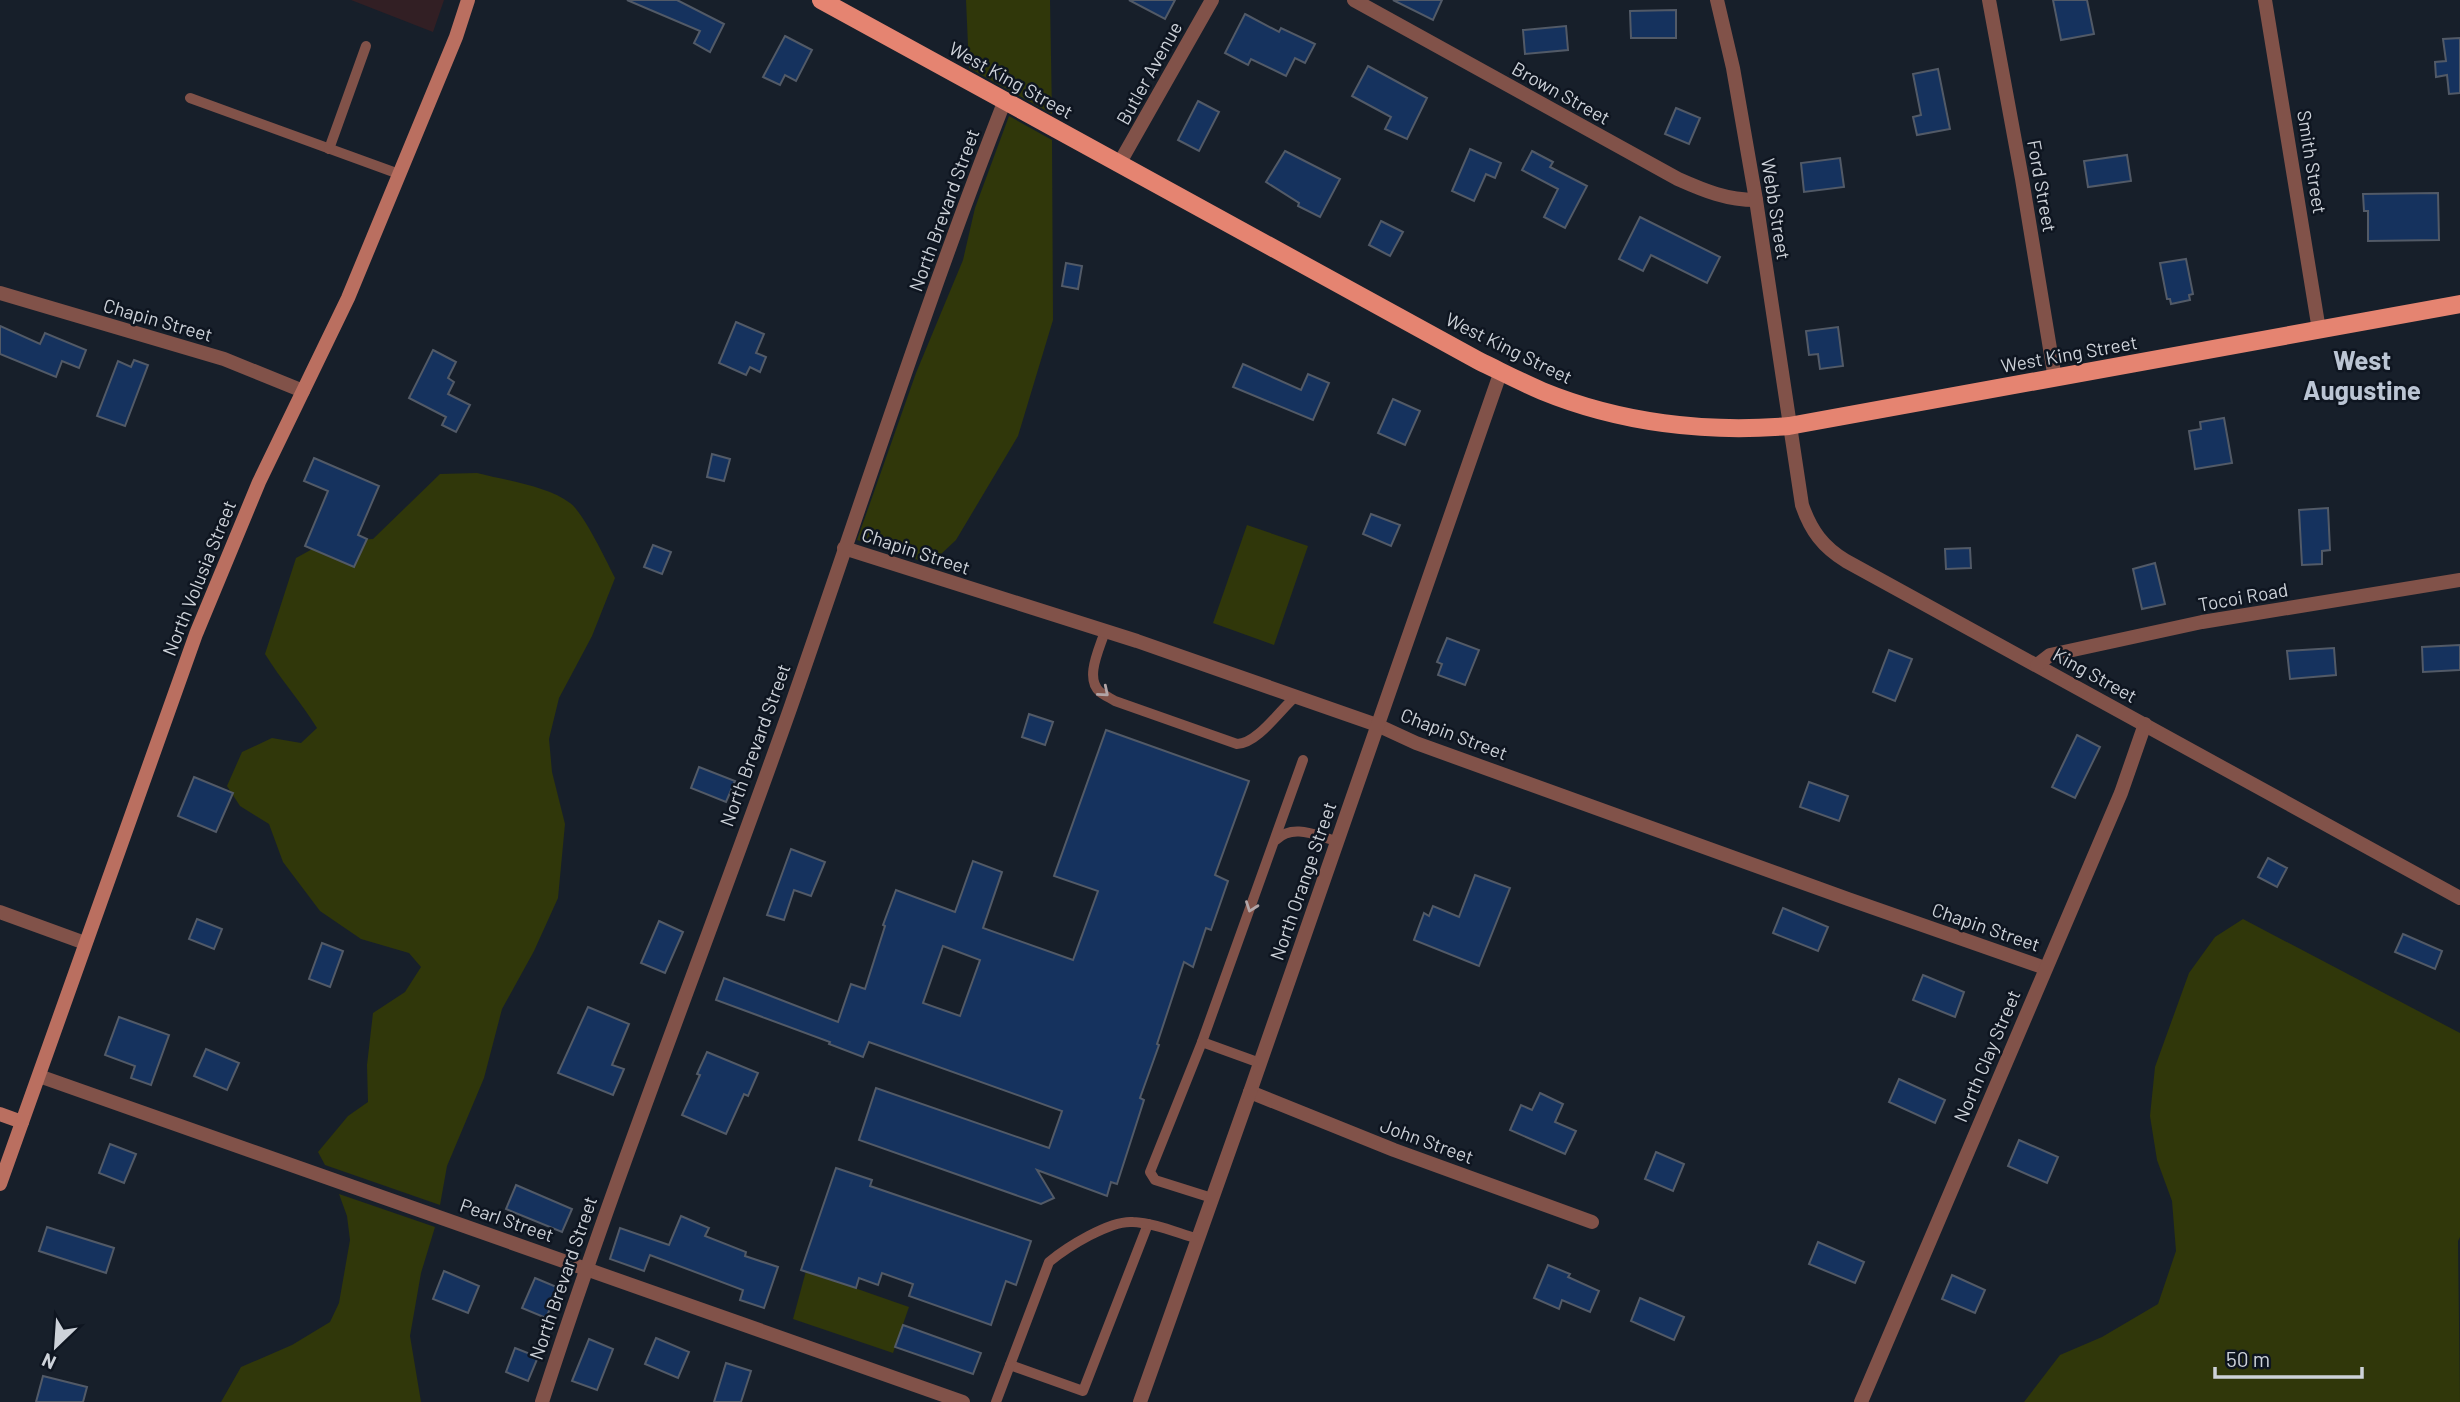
<svg xmlns="http://www.w3.org/2000/svg" width="2460" height="1402" font-family="Barlow,sans-serif">
	<style>
		.commercial { fill: #321f24 }
		.green { fill: #30370a }
		.building { fill: #15325e; stroke: #525a67; stroke-width: 2; fill-rule: evenodd }
		.lines { fill: none; stroke-linecap: round; stroke-linejoin: round }
		.lane { stroke: #815249; stroke-width: 10 }
		.street { stroke: #815249; stroke-width: 14 }
		.secondary { stroke: #ba6f60; stroke-width: 14 }
		.primary { stroke: #e58471; stroke-width: 18 }
		.oneway { stroke: #b2a5a7 }
		.labels { text-anchor: middle; stroke-width: 5; stroke-linejoin: round; paint-order: stroke }
		.street-label { font-size: 19px; fill: #cdd2d9; stroke: #0e1520 }
		.district-label { font-size: 26px; font-weight: bold; fill: #bbc5d4; stroke: #0e1520 }
	</style>
	<rect width="100%" height="100%" fill="#171f2a"/>
	<!-- commercial -->
	<polygon class="commercial" points="351,0 444,0 433,32"/>
	<!-- green -->
	<g class="green">
		<polygon points="966,0 1050,0 1052,114 969,68"/>
		<polygon points="1009,116 1052,140 1053,320 1018,436 956,540 940,555 937,566 857,540 916,373 963,260 975,208"/>
		<path d="M477,473C504,480 548,486 570,503C583,512 607,562 615,578L592,636L559,698L549,739L552,772L565,824L558,898L534,951L502,1009L484,1078L447,1166L440,1205L325,1165L318,1152L348,1116L368,1102L367,1065L373,1013L405,992L421,967L409,953L361,939L320,911L283,862L269,824L240,806L227,786L242,752L272,738L301,743L317,728C301,702 281,680 265,654L296,558L327,541L373,539L440,474Z"/>
		<polygon points="1247,525 1308,546 1274,645 1213,623"/>
		<polygon points="2243,919 2460,1033 2460,1237 2458,1241 2460,1402 2024,1402 2060,1355 2102,1337 2158,1304 2176,1251 2172,1201 2157,1160 2150,1116 2155,1067 2189,973 2215,937"/>
		<polygon points="339,1194 435,1227 421,1273 410,1336 421,1402 221,1402 241,1367 292,1345 330,1322 339,1303 350,1240 347,1216"/>
		<polygon points="806,1271 909,1307 893,1353 793,1319"/>
	</g>
	<!-- building -->
	<g class="building">
		<polygon points="627,0 677,0 724,24 710,52 694,43 700,31"/>
		<polygon points="1129,0 1175,0 1165,19"/>
		<polygon points="1393,0 1442,0 1433,20"/>
		<polygon points="2053,0 2087,0 2094,34 2061,40"/>
		<polygon points="1676,10 1676,38 1631,38 1630,11"/>
		<polygon points="1245,14 1279,32 1281,28 1315,44 1305,63 1295,58 1286,76 1251,59 1248,65 1225,53"/>
		<polygon points="1566,26 1568,50 1525,54 1523,30"/>
		<polygon points="785,36 812,50 796,81 785,75 780,85 763,77"/>
		<polygon points="2460,38 2460,93 2449,94 2447,75 2436,77 2435,62 2446,61 2443,39"/>
		<polygon points="1368,66 1427,98 1407,139 1385,129 1391,117 1352,96"/>
		<polygon points="1938,69 1950,129 1917,135 1913,117 1921,115 1913,74"/>
		<polygon points="1198,101 1219,112 1199,151 1178,140"/>
		<polygon points="1676,108 1700,118 1689,144 1665,134"/>
		<polygon points="1470,149 1501,163 1495,178 1486,174 1474,201 1452,191"/>
		<polygon points="1285,151 1340,179 1320,217 1298,206 1299,203 1266,182"/>
		<polygon points="1532,151 1553,162 1550,167 1587,186 1565,228 1544,217 1558,189 1522,170"/>
		<polygon points="2127,155 2131,181 2088,187 2084,161"/>
		<polygon points="1840,158 1844,187 1804,192 1801,163"/>
		<polygon points="2438,193 2439,240 2368,241 2368,211 2364,211 2363,194"/>
		<polygon points="1640,217 1720,257 1707,283 1651,255 1643,271 1619,259"/>
		<polygon points="1381,221 1403,232 1390,256 1369,245"/>
		<polygon points="2186,259 2193,294 2189,295 2190,300 2171,304 2170,299 2167,299 2160,263"/>
		<polygon points="1066,263 1082,266 1078,289 1062,286"/>
		<polygon points="736,322 764,334 756,353 766,357 760,372 750,367 746,375 719,363"/>
		<polygon points="0,326 40,344 45,333 86,350 79,368 62,361 56,377 0,354"/>
		<polygon points="1838,327 1843,366 1820,369 1818,354 1809,355 1806,331"/>
		<polygon points="433,350 456,362 448,378 454,382 448,394 470,405 456,432 442,425 446,417 409,398"/>
		<polygon points="134,360 148,365 125,426 97,416 118,361 131,367"/>
		<polygon points="1243,364 1301,390 1308,374 1329,383 1313,420 1233,387"/>
		<polygon points="1393,399 1420,411 1405,445 1378,433"/>
		<polygon points="2224,418 2232,463 2195,469 2189,431 2201,429 2200,422"/>
		<polygon points="712,454 730,459 724,481 707,477"/>
		<polygon points="314,458 379,486 358,535 367,539 354,567 305,546 328,491 304,481"/>
		<polygon points="2328,508 2330,550 2322,551 2322,564 2302,565 2299,510"/>
		<polygon points="1371,514 1400,525 1391,546 1363,534"/>
		<polygon points="653,545 671,552 662,574 644,567"/>
		<polygon points="1970,548 1971,568 1946,569 1945,549"/>
		<polygon points="2155,563 2165,604 2142,609 2133,569"/>
		<polygon points="1447,638 1479,650 1465,685 1438,675 1442,664 1437,662"/>
		<polygon points="2460,645 2460,670 2423,672 2422,647"/>
		<polygon points="2334,648 2336,675 2290,679 2287,651"/>
		<polygon points="1889,650 1912,659 1895,701 1873,692"/>
		<polygon points="1029,714 1053,722 1045,745 1022,737"/>
		<path d="M1106,730L1249,781L1215,875L1228,881L1211,930L1206,928L1193,967L1184,962L1157,1044L1159,1045L1140,1098L1144,1100L1117,1184L1111,1182L1107,1196L1037,1170L1054,1198L1041,1204L859,1140L876,1088L1049,1148L1062,1111L869,1042L863,1057L829,1044L830,1042L716,1000L724,978L838,1022L851,984L865,989L885,926L883,925L896,890L955,912L973,861L1002,872L983,928L1073,960L1098,891L1054,876ZM943,946L980,960L960,1016L923,1003Z"/>
		<polygon points="2077,735 2100,747 2075,798 2052,787"/>
		<polygon points="699,767 735,781 726,802 691,788"/>
		<polygon points="194,777 233,793 216,832 178,816"/>
		<polygon points="1809,782 1848,796 1839,821 1800,807"/>
		<polygon points="791,849 825,862 811,896 794,890 784,920 767,915"/>
		<polygon points="2268,858 2287,868 2277,887 2258,877"/>
		<polygon points="1475,875 1510,888 1479,966 1414,940 1424,913 1429,916 1433,906 1459,917"/>
		<polygon points="1783,908 1828,927 1818,951 1773,933"/>
		<polygon points="197,919 222,929 214,949 189,939"/>
		<polygon points="659,921 683,932 665,973 641,963"/>
		<polygon points="2403,934 2442,951 2435,969 2395,952"/>
		<polygon points="322,943 343,951 330,987 309,979"/>
		<polygon points="1923,975 1964,992 1955,1017 1913,1000"/>
		<polygon points="588,1007 629,1024 612,1065 624,1069 613,1095 558,1073"/>
		<polygon points="119,1017 169,1035 151,1085 131,1078 135,1066 105,1055"/>
		<polygon points="206,1049 239,1063 227,1090 194,1076"/>
		<polygon points="707,1052 758,1073 748,1096 744,1094 726,1134 682,1115 700,1075 697,1074"/>
		<polygon points="1899,1079 1945,1100 1935,1123 1889,1102"/>
		<polygon points="1540,1093 1563,1104 1555,1122 1576,1131 1565,1154 1510,1130 1521,1105 1532,1110"/>
		<polygon points="2019,1140 2058,1157 2047,1183 2008,1166"/>
		<polygon points="110,1144 136,1154 124,1183 99,1173"/>
		<polygon points="1656,1152 1684,1164 1673,1191 1645,1179"/>
		<polygon points="836,1168 872,1180 870,1186 1031,1241 1016,1285 1006,1281 991,1325 909,1296 913,1284 882,1273 878,1285 859,1278 856,1288 801,1270"/>
		<polygon points="516,1185 572,1209 562,1232 506,1209"/>
		<polygon points="681,1216 709,1228 705,1236 746,1252 745,1256 778,1267 764,1308 740,1300 743,1290 650,1255 644,1271 610,1259 620,1228 669,1245"/>
		<polygon points="47,1227 114,1248 106,1273 39,1251"/>
		<polygon points="1818,1242 1864,1262 1855,1283 1809,1264"/>
		<polygon points="1548,1265 1570,1274 1568,1277 1599,1291 1590,1312 1562,1300 1559,1309 1534,1298"/>
		<polygon points="444,1271 479,1286 468,1313 433,1299"/>
		<polygon points="1952,1275 1985,1290 1975,1313 1942,1299"/>
		<polygon points="535,1278 559,1288 546,1318 522,1308"/>
		<polygon points="1640,1298 1684,1317 1674,1340 1631,1321"/>
		<polygon points="903,1325 981,1353 973,1374 895,1347"/>
		<polygon points="656,1338 689,1352 678,1378 645,1364"/>
		<polygon points="589,1339 613,1349 597,1390 572,1381"/>
		<polygon points="515,1348 538,1357 528,1381 506,1372"/>
		<polygon points="726,1363 751,1371 741,1402 714,1402"/>
		<polygon points="43,1376 87,1387 83,1402 36,1402"/>
	</g>
	<g class="lines">
		<!-- lane -->
		<g class="lane">
			<polyline points="190,98 399,174"/>
			<polyline points="329,149 366,46"/>
			<path d="M1105,631C1100,648 1084,678 1100,692C1104,695 1110,698 1115,701L1237,744C1257,744 1280,710 1295,697"/>
			<path d="M1276,840C1293,823 1317,836 1337,841"/>
			<polyline points="1202,1042 1260,1063"/>
			<polyline points="1212,1198 1155,1180 1150,1172 1202,1042 1303,760"/>
			<polyline points="1010,1365 1083,1391 1148,1224"/>
			<path d="M996,1402L1049,1262C1067,1247 1110,1220 1133,1222C1155,1223 1177,1233 1198,1239"/>
		</g>
		<!-- street -->
		<g class="street">
			<path d="M1354,0L1678,179C1705,191 1727,200 1756,200"/>
			<path d="M1717,0L1733,68L1756,200L1802,505C1811,531 1823,547 1846,561L2460,898"/>
			<polyline points="1989,0 2022,179 2055,379"/>
			<polyline points="2265,0 2319,330"/>
			<polyline points="1119,164 1212,0"/>
			<polyline points="0,293 224,359 303,391"/>
			<polyline points="844,548 1137,641 1377,725 1416,743 1848,899 2045,968"/>
			<polyline points="2037,665 2050,655 2202,622 2460,580"/>
			<polyline points="0,912 85,943"/>
			<polyline points="39,1076 963,1402"/>
			<polyline points="1250,1092 1394,1150 1592,1222"/>
			<path d="M542,1402C617,1169 708,941 790,709C861,506 926,301 1005,100"/>
			<polyline points="1140,1402 1250,1092 1501,371"/>
			<polyline points="1861,1402 2121,793 2145,724"/>
		</g>
		<!-- secondary -->
		<g class="secondary">
			<polyline points="0,1114 22,1122"/>
			<polyline points="0,1184 196,634 259,482 348,298 456,37 468,0"/>
		</g>
		<!-- primary -->
		<path class="primary" d="M821,0L1479,361C1500,371 1521,382 1542,391C1620,423 1706,433 1789,426L2460,304"/>
	</g>
	<!-- one-way arrows -->
	<defs><path id="oneway-chevron" d="M-2-3.5L2.5 0L-2 3.5" fill="none" stroke-width="1.6" stroke-linecap="round" stroke-linejoin="round" transform="scale(1.75)"/></defs>
	<g class="oneway">
		<use href="#oneway-chevron" transform="translate(1104 692) rotate(40)"/>
		<use href="#oneway-chevron" transform="translate(1251 907) rotate(110)"/>
	</g>
	<g class="labels">
		<!-- street labels -->
		<g class="street-label">
			<text transform="translate(1149 73) rotate(-61)" y="7">Butler Avenue</text>
			<text transform="translate(1011 80) rotate(29)" y="7">West King Street</text>
			<text transform="translate(1561 93) rotate(29)" y="7">Brown Street</text>
			<text transform="translate(2312 162) rotate(81)" y="7">Smith Street</text>
			<text transform="translate(2042 186) rotate(80)" y="7">Ford Street</text>
			<text transform="translate(1776 209) rotate(81)" y="7">Webb Street</text>
			<text transform="translate(944 210) rotate(-70)" y="7">North Brevard Street</text>
			<text transform="translate(158 320) rotate(16)" y="7">Chapin Street</text>
			<text transform="translate(1509 348) rotate(26)" y="7">West King Street</text>
			<text transform="translate(2069 354) rotate(-10)" y="7">West King Street</text>
			<text transform="translate(916 551) rotate(18)" y="7">Chapin Street</text>
			<text transform="translate(199 578) rotate(-68)" y="7">North Volusia Street</text>
			<text transform="translate(2243 597) rotate(-10)" y="7">Tocoi Road</text>
			<text transform="translate(2095 675) rotate(29)" y="7">King Street</text>
			<text transform="translate(1454 734) rotate(21)" y="7">Chapin Street</text>
			<text transform="translate(755 745) rotate(-70)" y="7">North Brevard Street</text>
			<text transform="translate(1303 881) rotate(-71)" y="7">North Orange Street</text>
			<text transform="translate(1986 927) rotate(19)" y="7">Chapin Street</text>
			<text transform="translate(1987 1056) rotate(-67)" y="7">North Clay Street</text>
			<text transform="translate(1427 1141) rotate(20)" y="7">John Street</text>
			<text transform="translate(507 1220) rotate(19)" y="7">Pearl Street</text>
			<text transform="translate(563 1278) rotate(-71)" y="7">North Brevard Street</text>
		</g>
		<!-- district labels -->
		<g class="district-label">
			<text x="2362" y="370">West<tspan x="2362" dy="30">Augustine</tspan></text>
		</g>
	</g>
	<!-- north arrow -->
	<g transform="translate(56 1346) rotate(205)" stroke="#0e1520" stroke-width="5" paint-order="stroke">
	<path d="M0-5L12 26L0 18L-12 26Z" fill="#cdd2d9"/>
	<text y="-10" font-size="19" font-weight="bold" text-anchor="middle" fill="#cdd2d9">N</text>
	</g>
	<!-- scale -->
	<path d="M2215 1367v10h147v-10" fill="none" stroke="#cdd2d9" stroke-width="3.5"/>
	<text x="2226" y="1367" font-size="21" fill="#cdd2d9" stroke="#0e1520" stroke-width="5" paint-order="stroke">50 m</text>
</svg>
